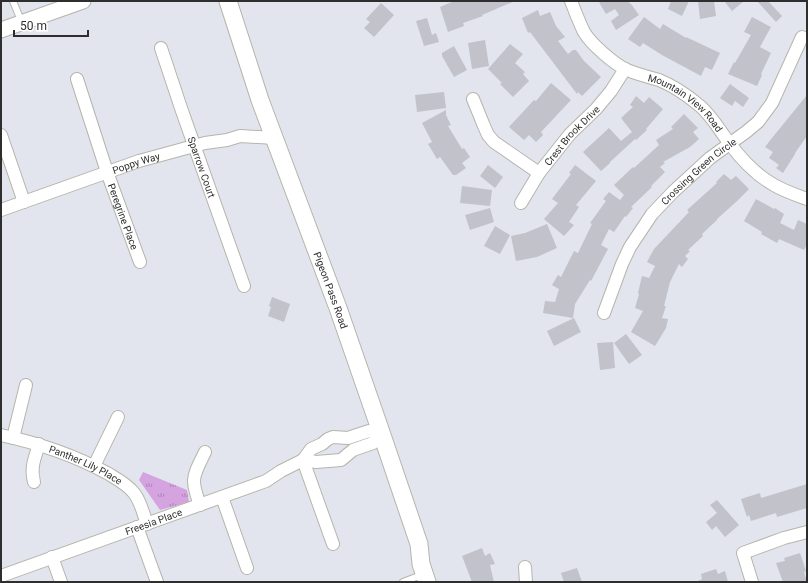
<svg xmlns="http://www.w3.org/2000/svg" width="808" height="583" font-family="Roboto,sans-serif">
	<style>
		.park { fill: url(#park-tufts) }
		.building { fill: #c1c2ca }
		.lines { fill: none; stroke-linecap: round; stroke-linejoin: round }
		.service-casing { stroke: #b5b5ab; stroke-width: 8 }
		.minor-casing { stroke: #b5b5ab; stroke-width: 14 }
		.tertiary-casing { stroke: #b5b5ab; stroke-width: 17 }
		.secondary-casing { stroke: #b5b5ab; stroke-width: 19 }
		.service { stroke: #fff; stroke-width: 6 }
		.minor { stroke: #fff; stroke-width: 12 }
		.tertiary { stroke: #fff; stroke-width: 15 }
		.secondary { stroke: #fff; stroke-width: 17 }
		.labels { text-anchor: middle; stroke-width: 3; stroke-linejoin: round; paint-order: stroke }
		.street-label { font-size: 10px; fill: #2e2e2e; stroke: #fff }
	</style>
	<defs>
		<pattern id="park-tufts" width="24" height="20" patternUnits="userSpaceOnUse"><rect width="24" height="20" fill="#d4a3e0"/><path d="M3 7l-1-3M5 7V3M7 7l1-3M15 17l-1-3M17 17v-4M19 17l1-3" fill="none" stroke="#ac85b6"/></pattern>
	</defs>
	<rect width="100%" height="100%" fill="#e2e5ee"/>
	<!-- park -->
	<polygon class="park" points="143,472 187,490 189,502 160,510 139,480"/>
	<!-- building -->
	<g class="building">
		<polygon points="454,1 515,1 482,15 483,16 463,23 464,26 448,32 440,7"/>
		<polygon points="599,1 629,1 628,2 631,4 639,15 616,30 611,21 619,15 615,9 606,14 600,4"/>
		<polygon points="671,1 689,1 682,16 668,9"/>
		<polygon points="698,1 714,1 716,16 700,19"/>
		<polygon points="724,1 744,1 732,11"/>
		<polygon points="757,1 768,1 782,16 776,22"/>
		<polygon points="381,3 394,15 374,37 364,28 370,22 366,19"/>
		<polygon points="538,10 540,16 550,12 556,26 565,37 558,41 568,54 573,50 576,50 584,61 601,77 582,96 578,92 577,94 530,32 528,33 522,18"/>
		<polygon points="644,17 660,29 663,24 686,38 686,37 720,53 712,70 705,67 701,76 662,55 643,43 640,47 628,39"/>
		<polygon points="752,17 771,27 760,47 771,53 761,74 762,75 757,86 728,74 734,62 735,63 751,35 744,32"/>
		<polygon points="427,18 432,35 436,33 439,42 424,46 416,21"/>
		<polygon points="485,40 489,66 472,69 468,43"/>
		<polygon points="510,44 523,54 515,63 525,72 523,74 529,81 513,97 500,84 502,83 488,69"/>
		<polygon points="454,46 467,70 454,77 442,56 442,53"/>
		<polygon points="551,83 571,100 541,132 543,135 536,142 529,135 524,140 509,127 534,100 536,101"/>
		<polygon points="730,84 749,98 743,107 735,101 732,106 720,98"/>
		<polygon points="444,92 446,108 417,112 415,95"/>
		<polygon points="807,95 807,136 795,153 795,154 783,173 776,168 779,165 775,162 775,161 775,162 769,158 773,152 765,147 772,138"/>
		<polygon points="636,96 644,103 649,97 663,109 646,129 647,130 636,140 635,139 610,162 610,163 601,171 583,152 609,128 621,141 632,132 621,118 633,107 630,105"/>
		<polygon points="446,110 446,115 451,125 448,126 462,149 464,148 470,157 462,163 466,168 456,175 453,175 440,157 437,159 428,144 432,142 422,123"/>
		<polygon points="684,114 698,128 693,132 699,139 690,147 663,162 665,163 660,167 665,172 651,186 652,187 631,207 633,208 626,217 625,216 614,232 609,229 601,245 608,249 591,281 590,280 575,304 573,318 543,313 545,301 555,302 559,289 552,285 558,275 561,277 574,251 578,253 592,224 590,223 606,201 603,199 609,192 620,200 624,195 614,185 633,167 634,168 659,145 656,140 673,129 671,127"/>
		<polygon points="488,165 503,177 495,188 480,176"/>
		<polygon points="575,165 596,181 576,205 579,207 569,222 574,225 564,236 544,219 558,203 552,199 571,174 569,173"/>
		<polygon points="724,174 731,180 736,176 749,189 736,202 717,219 717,220 702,234 703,236 688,250 690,251 685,256 688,259 682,267 679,264 670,282 664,306 666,306 662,318 668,319 666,328 655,346 631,332 643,311 635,308 639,294 638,293 642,276 649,278 655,266 647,262 654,249 689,212 687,210 717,183 716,182"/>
		<polygon points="462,186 492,190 490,206 460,203"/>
		<polygon points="756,199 774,209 775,208 784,214 780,223 794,230 798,220 807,224 807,244 804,250 779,239 777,243 761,234 762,232 744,221"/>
		<polygon points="490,208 494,222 470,230 465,215"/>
		<polygon points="547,224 557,248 537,257 516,261 511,236 525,233"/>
		<polygon points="495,226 510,235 500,254 484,246"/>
		<polygon points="272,297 290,304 284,322 268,316 271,307 269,306"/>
		<polygon points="574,318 581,332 554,346 547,331"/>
		<polygon points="626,334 642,355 629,364 614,343"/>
		<polygon points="613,342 615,368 600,370 597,343"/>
		<polygon points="807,484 807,508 777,517 776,513 751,521 749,515 747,517 741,499 760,493 761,498"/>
		<polygon points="717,500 739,525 725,537 716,526 712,530 706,522 717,513 710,505"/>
		<polygon points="482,548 485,556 490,553 495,564 490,565 494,582 472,582 462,556"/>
		<polygon points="800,553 806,571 804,572 807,582 783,582 776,563 785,561 784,558"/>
		<polygon points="577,568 582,582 564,582 561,573"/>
		<polygon points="716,569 718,574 725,571 728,582 698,582 698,581 702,579 701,574"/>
	</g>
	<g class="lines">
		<!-- service casing -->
		<g class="service-casing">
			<g id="service">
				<polyline points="13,1 22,23"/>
				<polyline points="403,582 424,574"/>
			</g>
		</g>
		<!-- minor casing -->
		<g class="minor-casing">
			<g id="minor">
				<path id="s1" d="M571,1C575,11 579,22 584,32C591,44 614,64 627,70C637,74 648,77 659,80C674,86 687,95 700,106C712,116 720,131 730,144C742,160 756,175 774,185C784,191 796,195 807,199"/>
				<path id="s2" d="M161,48L182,111L244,286"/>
				<path id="s3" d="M77,79L107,172L140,262"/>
				<polyline points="473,99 484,126 488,135 494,142 539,173"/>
				<polyline points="1,135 24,202"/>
				<path id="s4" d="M521,203L539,173L570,134L596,109L611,91L625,69"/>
				<path id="s5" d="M1,210L139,161L205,143L227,140L240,136L275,138"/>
				<path id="s6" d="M604,313L622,264L630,247L652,214L673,192L710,158L746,132L758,122L772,103L802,37"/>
				<path id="s7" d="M1,435C38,443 74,455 107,473C117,479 127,484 134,493C141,502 143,513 147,524"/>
				<polyline points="13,438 26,385"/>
				<polyline points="303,460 333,544"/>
				<polyline points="303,460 316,462 341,460 353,450 373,443 382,435"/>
				<polyline points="94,466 118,417"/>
				<path d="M34,482C30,467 35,458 39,444"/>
				<polyline points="222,497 247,568"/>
				<path d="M200,505C190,478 193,477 205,452"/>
				<polyline points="137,527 157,582"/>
				<polyline points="52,557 61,582"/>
				<polyline points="525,567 526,582"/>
				<path id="s8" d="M1,576L266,481L281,471L303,460L311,449L322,444L328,439L333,437L348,438L369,431L382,435"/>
				<polyline points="752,582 743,553 784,538 807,532"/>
			</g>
		</g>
		<!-- tertiary casing -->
		<g class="tertiary-casing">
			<polyline id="tertiary" points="1,30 83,1"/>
		</g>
		<!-- secondary casing -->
		<g class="secondary-casing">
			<g id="secondary">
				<path id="s9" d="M228,1L260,100L338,308L382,435L419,544L421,564L427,582"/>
			</g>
		</g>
		<!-- service -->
		<use href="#service" class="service"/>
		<!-- minor -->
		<use href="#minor" class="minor"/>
		<!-- tertiary -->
		<use href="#tertiary" class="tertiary"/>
		<!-- secondary -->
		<use href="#secondary" class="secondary"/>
	</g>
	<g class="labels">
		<!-- street labels -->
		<g class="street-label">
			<text dy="4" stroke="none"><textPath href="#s1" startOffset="160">Mountain View Road</textPath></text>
			<text dy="4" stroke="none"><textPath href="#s4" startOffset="85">Crest Brook Drive</textPath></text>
			<text dy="4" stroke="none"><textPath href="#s5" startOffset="143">Poppy Way</textPath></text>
			<text dy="4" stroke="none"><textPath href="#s2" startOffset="126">Sparrow Court</textPath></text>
			<text dy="4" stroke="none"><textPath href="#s6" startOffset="174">Crossing Green Circle</textPath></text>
			<text dy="4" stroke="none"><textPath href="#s3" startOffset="145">Peregrine Place</textPath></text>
			<text dy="4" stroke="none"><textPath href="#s9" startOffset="307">Pigeon Pass Road</textPath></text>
			<text dy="4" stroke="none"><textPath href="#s7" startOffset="90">Panther Lily Place</textPath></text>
			<text dy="4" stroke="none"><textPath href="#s8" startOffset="162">Freesia Place</textPath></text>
		</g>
	</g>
	<!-- border -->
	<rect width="808" height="583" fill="none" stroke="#2e2e2e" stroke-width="4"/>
	<!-- scale -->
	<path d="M14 30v6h74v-6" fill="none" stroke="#2e2e2e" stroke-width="2"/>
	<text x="20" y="30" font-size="12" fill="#2e2e2e" stroke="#ffffff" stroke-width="3" paint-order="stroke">50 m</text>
</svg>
